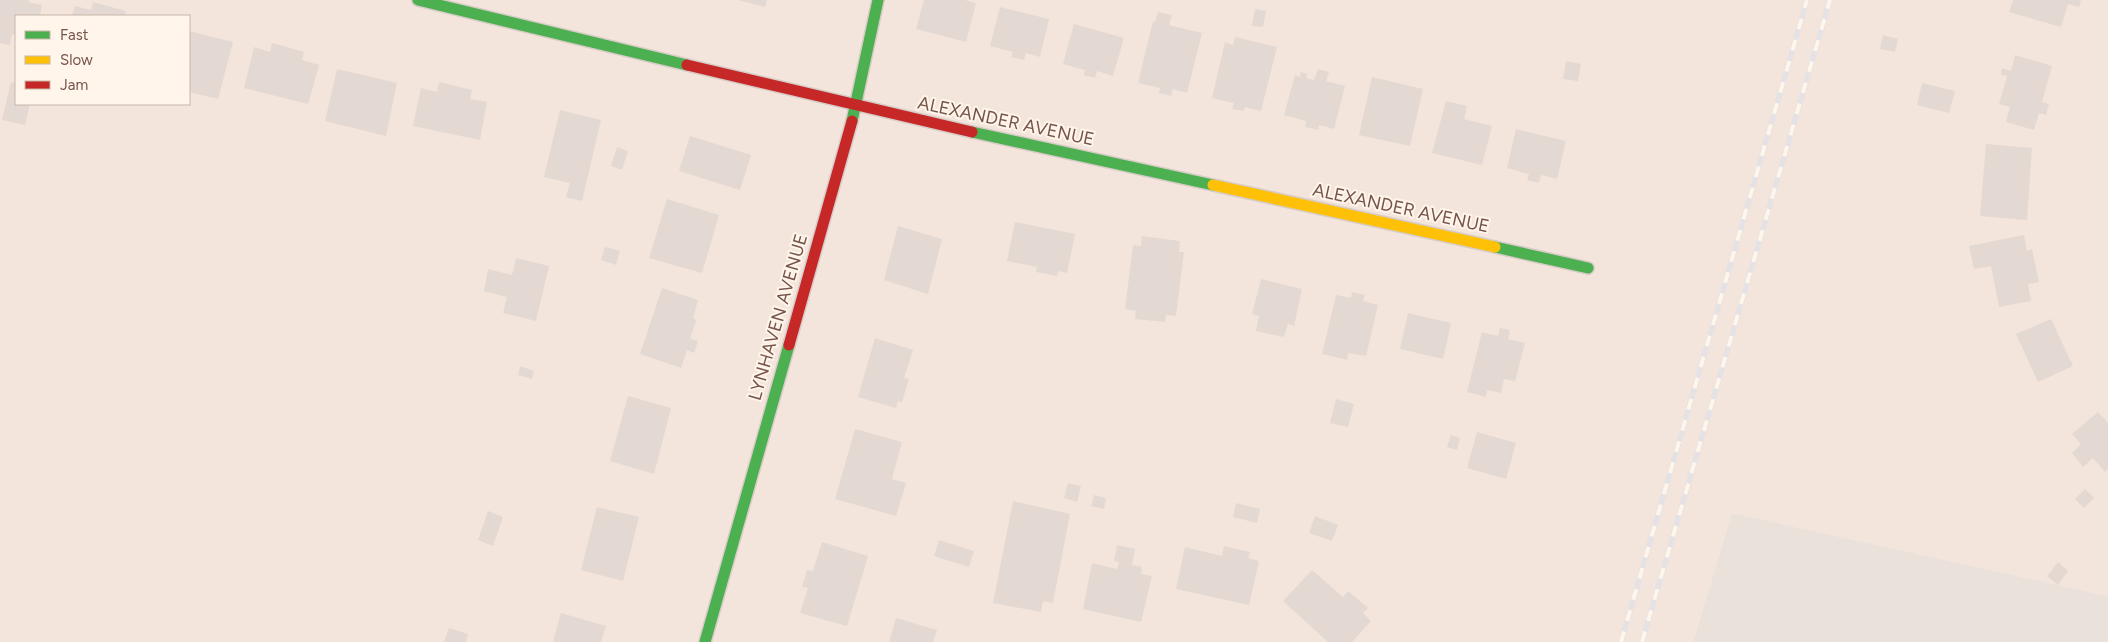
<svg xmlns="http://www.w3.org/2000/svg" width="2108" height="642" font-family="Figtree,sans-serif">
	<style>
		.residential { fill: #f3e5db; fill-rule: evenodd }
		.industrial { fill: #eae1db }
		.building { fill: #e4d8d2 }
		.lines { fill: none; stroke-linecap: round; stroke-linejoin: round }
		.fast-casing { stroke: #d7ccc7; stroke-width: 14 }
		.slow-casing { stroke: #d7ccc7; stroke-width: 14 }
		.jam-casing { stroke: #d7ccc7; stroke-width: 14 }
		.fast { stroke: #4caf50; stroke-width: 11 }
		.slow { stroke: #ffc107; stroke-width: 11 }
		.jam { stroke: #c62828; stroke-width: 11 }
		.rail-casing { stroke: #e4e2e5; stroke-width: 5.5 }
		.rail { stroke: #fff5eb; stroke-width: 4; stroke-dasharray: 11; stroke-linecap: butt }
		.labels { text-anchor: middle; stroke-width: 4; stroke-linejoin: round; paint-order: stroke }
		.street-label { font-size: 18px; fill: #765449; stroke: #fff5eb }
	</style>
	<rect width="100%" height="100%" fill="#f7f1eb"/>
	<!-- residential -->
	<path class="residential" d="M0,0H2108V596L1732,513L1693,642H0ZM16,16H189V104H16Z"/>
	<!-- industrial -->
	<polygon class="industrial" points="1732,513 2108,596 2108,642 1693,642"/>
	<!-- building -->
	<g class="building">
		<polygon points="0,0 29,0 28,2 42,5 40,16 16,16 16,35 12,34 10,45 0,43"/>
		<polygon points="738,0 767,0 765,7"/>
		<polygon points="924,0 965,0 976,3 966,42 916,29"/>
		<polygon points="2013,0 2081,0 2079,7 2068,4 2061,27 2009,12"/>
		<polygon points="93,2 126,11 124,16 72,16 75,6 91,10"/>
		<polygon points="1000,7 1049,19 1040,57 1026,53 1024,60 1011,57 1013,52 990,46"/>
		<polygon points="1255,9 1266,11 1263,27 1252,26"/>
		<polygon points="1158,12 1172,15 1169,25 1202,33 1187,93 1173,89 1171,96 1159,93 1160,88 1138,83 1153,21 1155,22"/>
		<polygon points="1074,24 1124,38 1113,76 1097,71 1095,78 1084,75 1085,70 1063,64"/>
		<polygon points="189,31 233,42 218,99 189,92"/>
		<polygon points="1883,35 1898,39 1895,52 1880,49"/>
		<polygon points="1235,37 1277,47 1261,111 1245,107 1244,111 1232,109 1234,103 1212,98 1225,42 1233,45"/>
		<polygon points="272,43 304,52 302,60 319,65 308,104 244,88 254,47 270,52"/>
		<polygon points="2015,55 2052,66 2042,102 2049,104 2046,115 2039,113 2034,130 2006,122 2010,107 1999,104 2007,76 2001,75 2002,68 2011,71"/>
		<polygon points="1566,61 1581,64 1578,81 1563,79"/>
		<polygon points="337,69 397,83 386,136 325,121"/>
		<polygon points="1318,69 1329,72 1326,81 1345,86 1334,129 1319,125 1318,130 1305,127 1306,121 1284,115 1295,75 1300,77 1301,72 1307,74 1306,78 1314,80"/>
		<polygon points="1372,77 1423,89 1410,146 1359,135"/>
		<polygon points="11,82 16,83 16,104 30,104 25,125 2,120"/>
		<polygon points="439,82 472,90 470,99 487,102 480,140 413,126 421,88 437,92"/>
		<polygon points="1922,83 1955,91 1949,113 1917,105"/>
		<polygon points="1446,101 1467,106 1464,119 1492,126 1482,165 1432,153"/>
		<polygon points="560,110 601,120 582,201 566,197 570,183 544,177"/>
		<polygon points="1516,129 1566,141 1557,179 1541,175 1539,183 1527,180 1529,174 1507,168"/>
		<polygon points="690,136 751,155 740,190 679,171"/>
		<polygon points="1986,144 2032,148 2027,220 1980,216"/>
		<polygon points="617,147 628,151 622,170 611,166"/>
		<polygon points="667,199 719,215 702,273 649,258"/>
		<polygon points="1015,222 1075,234 1067,273 1059,271 1057,276 1036,272 1037,267 1007,261"/>
		<polygon points="898,226 942,239 928,294 884,280"/>
		<polygon points="2024,235 2027,251 2032,249 2039,282 2028,284 2031,301 1999,307 1991,266 1974,269 1969,246"/>
		<polygon points="1142,236 1180,241 1179,252 1184,252 1176,316 1166,315 1165,322 1135,319 1136,311 1125,309 1133,245 1141,246"/>
		<polygon points="605,247 620,251 616,265 601,260"/>
		<polygon points="516,258 549,266 536,321 503,313 507,297 484,291 488,269 512,275"/>
		<polygon points="1261,279 1302,289 1294,326 1288,324 1284,337 1256,331 1259,316 1252,314"/>
		<polygon points="662,288 698,300 693,318 696,320 690,339 698,341 694,353 687,350 681,368 640,354"/>
		<polygon points="1352,292 1365,295 1363,301 1378,305 1366,356 1348,353 1347,360 1322,354 1336,295 1351,298"/>
		<polygon points="1408,313 1451,323 1443,359 1400,349"/>
		<polygon points="2051,319 2073,366 2038,382 2016,334"/>
		<polygon points="1500,328 1510,330 1508,339 1525,343 1515,381 1504,379 1501,393 1487,390 1486,397 1467,392 1482,332 1498,336"/>
		<polygon points="875,338 913,350 904,378 909,379 902,402 898,401 896,408 858,397"/>
		<polygon points="520,366 534,371 532,379 518,375"/>
		<polygon points="628,396 671,408 654,474 610,461"/>
		<polygon points="1336,399 1354,404 1348,427 1330,423"/>
		<polygon points="2098,412 2108,423 2108,469 2105,472 2093,458 2083,467 2072,453 2081,444 2072,434"/>
		<polygon points="855,429 902,442 892,479 906,483 896,516 835,499"/>
		<polygon points="1477,432 1516,443 1506,479 1467,468"/>
		<polygon points="1451,435 1460,438 1457,450 1447,447"/>
		<polygon points="1068,483 1081,486 1077,502 1064,498"/>
		<polygon points="2085,489 2094,498 2084,508 2075,499"/>
		<polygon points="1094,495 1106,498 1104,509 1091,506"/>
		<polygon points="1013,501 1070,514 1053,603 1043,601 1041,612 993,603"/>
		<polygon points="1236,503 1260,509 1257,523 1233,517"/>
		<polygon points="597,507 639,517 623,581 581,570"/>
		<polygon points="488,511 503,517 493,546 478,540"/>
		<polygon points="1315,516 1338,525 1332,541 1309,533"/>
		<polygon points="939,540 974,551 969,567 934,556"/>
		<polygon points="822,542 868,556 847,626 800,613 808,588 802,587 807,570 813,571"/>
		<polygon points="1117,545 1135,549 1132,565 1142,567 1141,574 1152,576 1141,622 1083,609 1092,563 1117,569 1119,562 1114,561"/>
		<polygon points="1224,546 1250,552 1248,558 1259,561 1249,605 1176,589 1185,547 1222,556"/>
		<polygon points="2058,562 2068,571 2058,585 2047,576"/>
		<polygon points="1312,570 1343,597 1348,591 1368,608 1363,613 1371,621 1352,642 1328,642 1283,601"/>
		<polygon points="561,613 606,626 601,642 553,642"/>
		<polygon points="896,618 937,630 933,642 889,642"/>
		<polygon points="449,628 468,634 466,642 444,642"/>
	</g>
	<g class="lines">
		<!-- fast casing -->
		<g class="fast-casing">
			<g id="fast">
				<polyline points="418,0 687,65"/>
				<polyline points="852,121 878,0"/>
				<polyline points="972,132 1213,185"/>
				<polyline points="1495,247 1588,268"/>
				<polyline points="705,642 789,345"/>
			</g>
		</g>
		<!-- slow casing -->
		<g class="slow-casing">
			<polyline id="slow" points="1213,185 1495,247"/>
		</g>
		<!-- jam casing -->
		<g class="jam-casing">
			<g id="jam">
				<polyline points="687,65 972,132"/>
				<polyline points="789,345 852,121"/>
			</g>
		</g>
		<!-- fast -->
		<use href="#fast" class="fast"/>
		<!-- slow -->
		<use href="#slow" class="slow"/>
		<!-- jam -->
		<use href="#jam" class="jam"/>
		<!-- rail casing -->
		<g class="rail-casing">
			<g id="rail">
				<polyline points="1621,642 1807,0"/>
				<polyline points="1642,642 1830,0"/>
			</g>
		</g>
		<!-- rail -->
		<use href="#rail" class="rail"/>
	</g>
	<g class="labels">
		<!-- street labels -->
		<g class="street-label">
			<text transform="translate(1006 121) rotate(12)" y="6">ALEXANDER AVENUE</text>
			<text transform="translate(1401 208) rotate(12)" y="6">ALEXANDER AVENUE</text>
			<text transform="translate(778 317) rotate(-74)" y="6">LYNHAVEN AVENUE</text>
		</g>
	</g>
	<!-- legend -->
	<rect x="15" y="15" width="175" height="90" fill="#fff5eb" stroke="#c8b5aa"/>
	<rect x="25" y="31" width="25" height="8" fill="#4caf50" stroke="#c8b5aa"/>
	<text x="60" y="40" font-size="15" fill="#765449">Fast</text>
	<rect x="25" y="56" width="25" height="8" fill="#ffc107" stroke="#c8b5aa"/>
	<text x="60" y="65" font-size="15" fill="#765449">Slow</text>
	<rect x="25" y="81" width="25" height="8" fill="#c62828" stroke="#c8b5aa"/>
	<text x="60" y="90" font-size="15" fill="#765449">Jam</text>
</svg>
